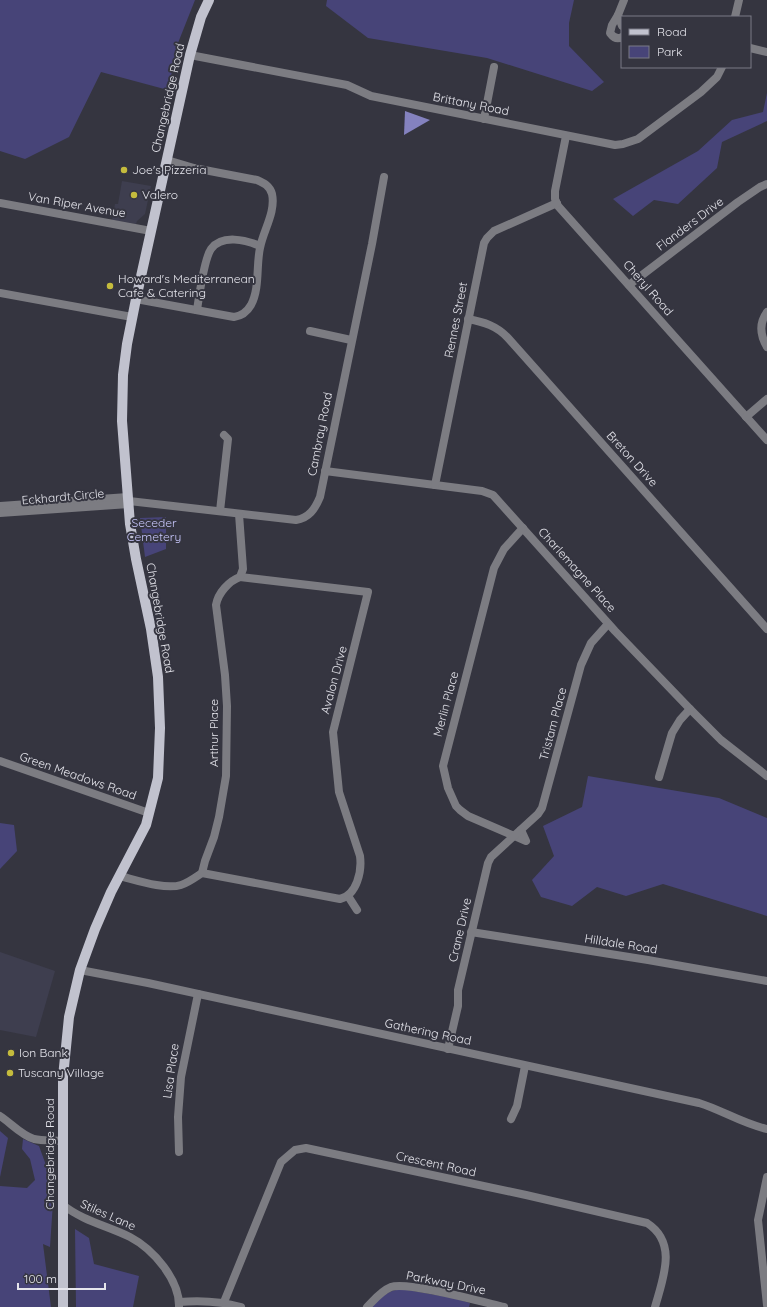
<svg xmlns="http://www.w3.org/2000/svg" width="767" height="1307" font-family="Quicksand,sans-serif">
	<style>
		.built { fill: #3e3e4f }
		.green { fill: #474478 }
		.water { fill: #8482bf }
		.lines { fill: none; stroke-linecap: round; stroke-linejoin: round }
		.minor { stroke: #7c7c82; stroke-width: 8 }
		.major { stroke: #c1c2ce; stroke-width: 10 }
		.poi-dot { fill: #c5bc3d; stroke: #353540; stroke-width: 1.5 }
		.labels { text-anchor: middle; stroke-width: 4; stroke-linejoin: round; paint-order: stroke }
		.street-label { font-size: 12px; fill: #e5e5ec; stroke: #353540 }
		.poi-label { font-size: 12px; fill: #e5e5ec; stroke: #353540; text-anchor: start }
		.park-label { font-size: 12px; fill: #c9c8fd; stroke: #353540 }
	</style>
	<rect width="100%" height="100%" fill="#353540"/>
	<!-- built -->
	<g class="built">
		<polygon points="122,181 151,186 145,214 137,221 136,224 112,220 115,204 118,204"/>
		<polygon points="0,952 55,971 36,1037 0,1030"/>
	</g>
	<!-- green -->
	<g class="green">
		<polygon points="0,0 195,0 178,43 168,90 101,72 69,137 25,159 0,151"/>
		<polygon points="327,0 574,0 569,23 569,46 604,82 592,91 487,58 368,38 326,6"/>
		<polygon points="767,93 767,121 722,142 717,168 678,204 654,200 633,216 613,199 698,151 732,120 763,112"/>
		<polygon points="166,517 166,549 145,557 140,518"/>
		<polygon points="588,776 719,798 767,818 767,916 663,884 626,896 597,887 572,906 541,897 532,880 554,856 543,826 582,807"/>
		<polygon points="0,823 14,825 17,851 0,869"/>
		<polygon points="0,1131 8,1138 0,1177"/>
		<polygon points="23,1139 39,1146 54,1187 50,1247 43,1244 51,1307 0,1307 0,1186 27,1188 35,1180 30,1159 22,1149"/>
		<polygon points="75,1229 89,1238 94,1264 139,1276 133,1307 76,1307"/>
		<path d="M402,1289L453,1298L470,1303L469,1307H371C380,1297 389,1290 402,1289Z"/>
	</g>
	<!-- water -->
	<polygon class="water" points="405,111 430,120 404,135"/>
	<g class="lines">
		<!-- minor -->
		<g class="minor">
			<polyline points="618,15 624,0"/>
			<polyline points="735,17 739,0"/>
			<path d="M622,26L618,15L612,25L610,33C613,37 617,40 622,37"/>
			<polyline points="750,48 767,52"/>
			<polyline points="190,55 347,85 371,96 615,145 623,144 638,139 701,92 717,77 722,67"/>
			<polyline points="484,119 494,67"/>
			<polyline points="566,136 555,191 555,199 558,206 767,440"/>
			<polyline points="0,203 151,231"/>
			<polyline points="629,285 738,202 760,187 767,184"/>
			<polyline points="0,293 132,317"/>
			<path d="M136,299L234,317C241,316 247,312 251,305C260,288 256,266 260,248C263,231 276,212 272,194C270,186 264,183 257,180L194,168L167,160"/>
			<path d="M197,310C199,297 204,259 211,249C222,234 246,240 260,246"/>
			<path d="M767,312C759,323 760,335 767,347"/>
			<path d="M468,319C484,322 497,326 508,338L767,629"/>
			<polyline points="310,331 351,340"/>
			<polyline points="746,417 767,399"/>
			<polyline points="325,471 482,491 493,495 615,631 690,709 721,740 767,776"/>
			<polyline points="435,485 484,243 487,238 494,231 557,203"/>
			<path d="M129,501L296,520C309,518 315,509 320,497L372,244L384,177"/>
			<polyline points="0,506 128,497"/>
			<polyline points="220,511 228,439 224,435"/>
			<polyline points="0,513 129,504"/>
			<polyline points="0,761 149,813"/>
			<polyline points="659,777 672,733 680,720 690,709"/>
			<polyline points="521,830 526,841 468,816 460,810 456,806 448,788 443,766 494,568 504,549 523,528"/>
			<path d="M202,873L340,899C357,895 362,871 360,856L339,792L333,732L368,592L240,577"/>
			<path d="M120,876C136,880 165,890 181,885C188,883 196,877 202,873L205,861L214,837L219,817L226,776L227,706L225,675L216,605C218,593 229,581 240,577L243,569L239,514"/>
			<polyline points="348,896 357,910"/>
			<polyline points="471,932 648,960 767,981"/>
			<path d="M80,970L148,983L699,1103C722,1110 743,1124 767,1129"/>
			<polyline points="448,1049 458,1006 458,990 488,863 491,857 538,814 542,808 581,665 591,643 608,624"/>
			<path d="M0,1116C11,1123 21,1135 34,1139C43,1141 53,1140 63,1141"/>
			<polyline points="511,1119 517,1106 525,1066"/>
			<polyline points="179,1152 178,1117 181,1077 198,994"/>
			<polyline points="767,1177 758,1220 767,1305"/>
			<path d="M63,1205C83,1221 108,1226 130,1237C153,1249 180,1280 179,1307"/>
			<path d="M179,1302C201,1300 220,1301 241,1307"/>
			<path d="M224,1302L281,1162L295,1150L306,1148L526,1195L647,1223C678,1243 663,1278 655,1307"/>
			<path d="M367,1307C374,1300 381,1291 391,1287C407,1281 483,1302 504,1307"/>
		</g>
		<!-- major -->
		<polyline class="major" points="63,1307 63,1077 69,1017 80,970 95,929 111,892 146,825 158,778 160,728 158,677 151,629 136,559 130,524 122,421 123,375 127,344 136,299 190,55 201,17 209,0"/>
	</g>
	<!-- markers -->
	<g class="poi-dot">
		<circle cx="124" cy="170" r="4"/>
		<circle cx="134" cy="195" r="4"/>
		<circle cx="110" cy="286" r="4"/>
		<circle cx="11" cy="1053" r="4"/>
		<circle cx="10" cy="1073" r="4"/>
	</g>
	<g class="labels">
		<!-- street labels -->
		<g class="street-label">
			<text transform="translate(168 98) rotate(-77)" y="4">Changebridge Road</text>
			<text transform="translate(471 104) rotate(11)" y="4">Brittany Road</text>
			<text transform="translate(77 205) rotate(10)" y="4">Van Riper Avenue</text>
			<text transform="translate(690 224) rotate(-37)" y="4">Flanders Drive</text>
			<text transform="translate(648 288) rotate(49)" y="4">Cheryl Road</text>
			<text transform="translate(456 320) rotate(-79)" y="4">Rennes Street</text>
			<text transform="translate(320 434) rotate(-79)" y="4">Cambray Road</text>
			<text transform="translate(632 459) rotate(48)" y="4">Breton Drive</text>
			<text transform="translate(63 497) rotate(-5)" y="4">Eckhardt Circle</text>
			<text transform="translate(577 570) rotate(48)" y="4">Charlemagne Place</text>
			<text transform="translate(160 618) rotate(80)" y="4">Changebridge Road</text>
			<text transform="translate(334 680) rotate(-75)" y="4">Avalon Drive</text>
			<text transform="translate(446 704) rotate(-75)" y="4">Merlin Place</text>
			<text transform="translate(553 724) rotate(-75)" y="4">Tristam Place</text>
			<text transform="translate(214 733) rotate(-90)" y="4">Arthur Place</text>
			<text transform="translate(78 776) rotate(19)" y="4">Green Meadows Road</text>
			<text transform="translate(460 930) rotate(-77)" y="4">Crane Drive</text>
			<text transform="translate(621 944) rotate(9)" y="4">Hilldale Road</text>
			<text transform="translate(428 1032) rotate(12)" y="4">Gathering Road</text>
			<text transform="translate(171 1071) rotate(-82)" y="4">Lisa Place</text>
			<text transform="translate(50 1154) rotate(-90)" y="4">Changebridge Road</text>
			<text transform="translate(436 1164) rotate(12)" y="4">Crescent Road</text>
			<text transform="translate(108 1215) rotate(24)" y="4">Stiles Lane</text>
			<text transform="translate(446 1283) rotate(11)" y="4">Parkway Drive</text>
		</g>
		<!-- poi labels -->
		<g class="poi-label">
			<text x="132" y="174">Joe's Pizzeria</text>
			<text x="142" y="199">Valero</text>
			<text x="118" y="283">Howard's Mediterranean<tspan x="118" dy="14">Cafe &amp; Catering</tspan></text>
			<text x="19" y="1057">Ion Bank</text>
			<text x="18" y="1077">Tuscany Village</text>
		</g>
		<!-- park labels -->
		<g class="park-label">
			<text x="154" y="527">Seceder<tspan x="154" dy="14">Cemetery</tspan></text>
		</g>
	</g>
	<!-- legend -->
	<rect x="621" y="16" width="130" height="52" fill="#353540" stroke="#7b7b85"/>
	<rect x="629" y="29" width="20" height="6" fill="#c1c2ce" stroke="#7b7b85"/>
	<text x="657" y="36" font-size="12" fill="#e5e5ec">Road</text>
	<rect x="629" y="46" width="20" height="12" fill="#474478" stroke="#7b7b85"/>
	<text x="657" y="56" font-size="12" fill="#e5e5ec">Park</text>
	<!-- scale -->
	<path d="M18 1283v6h87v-6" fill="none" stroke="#e5e5ec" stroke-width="2"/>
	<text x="24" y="1283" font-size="12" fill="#e5e5ec" stroke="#353540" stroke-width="3" paint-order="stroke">100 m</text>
</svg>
